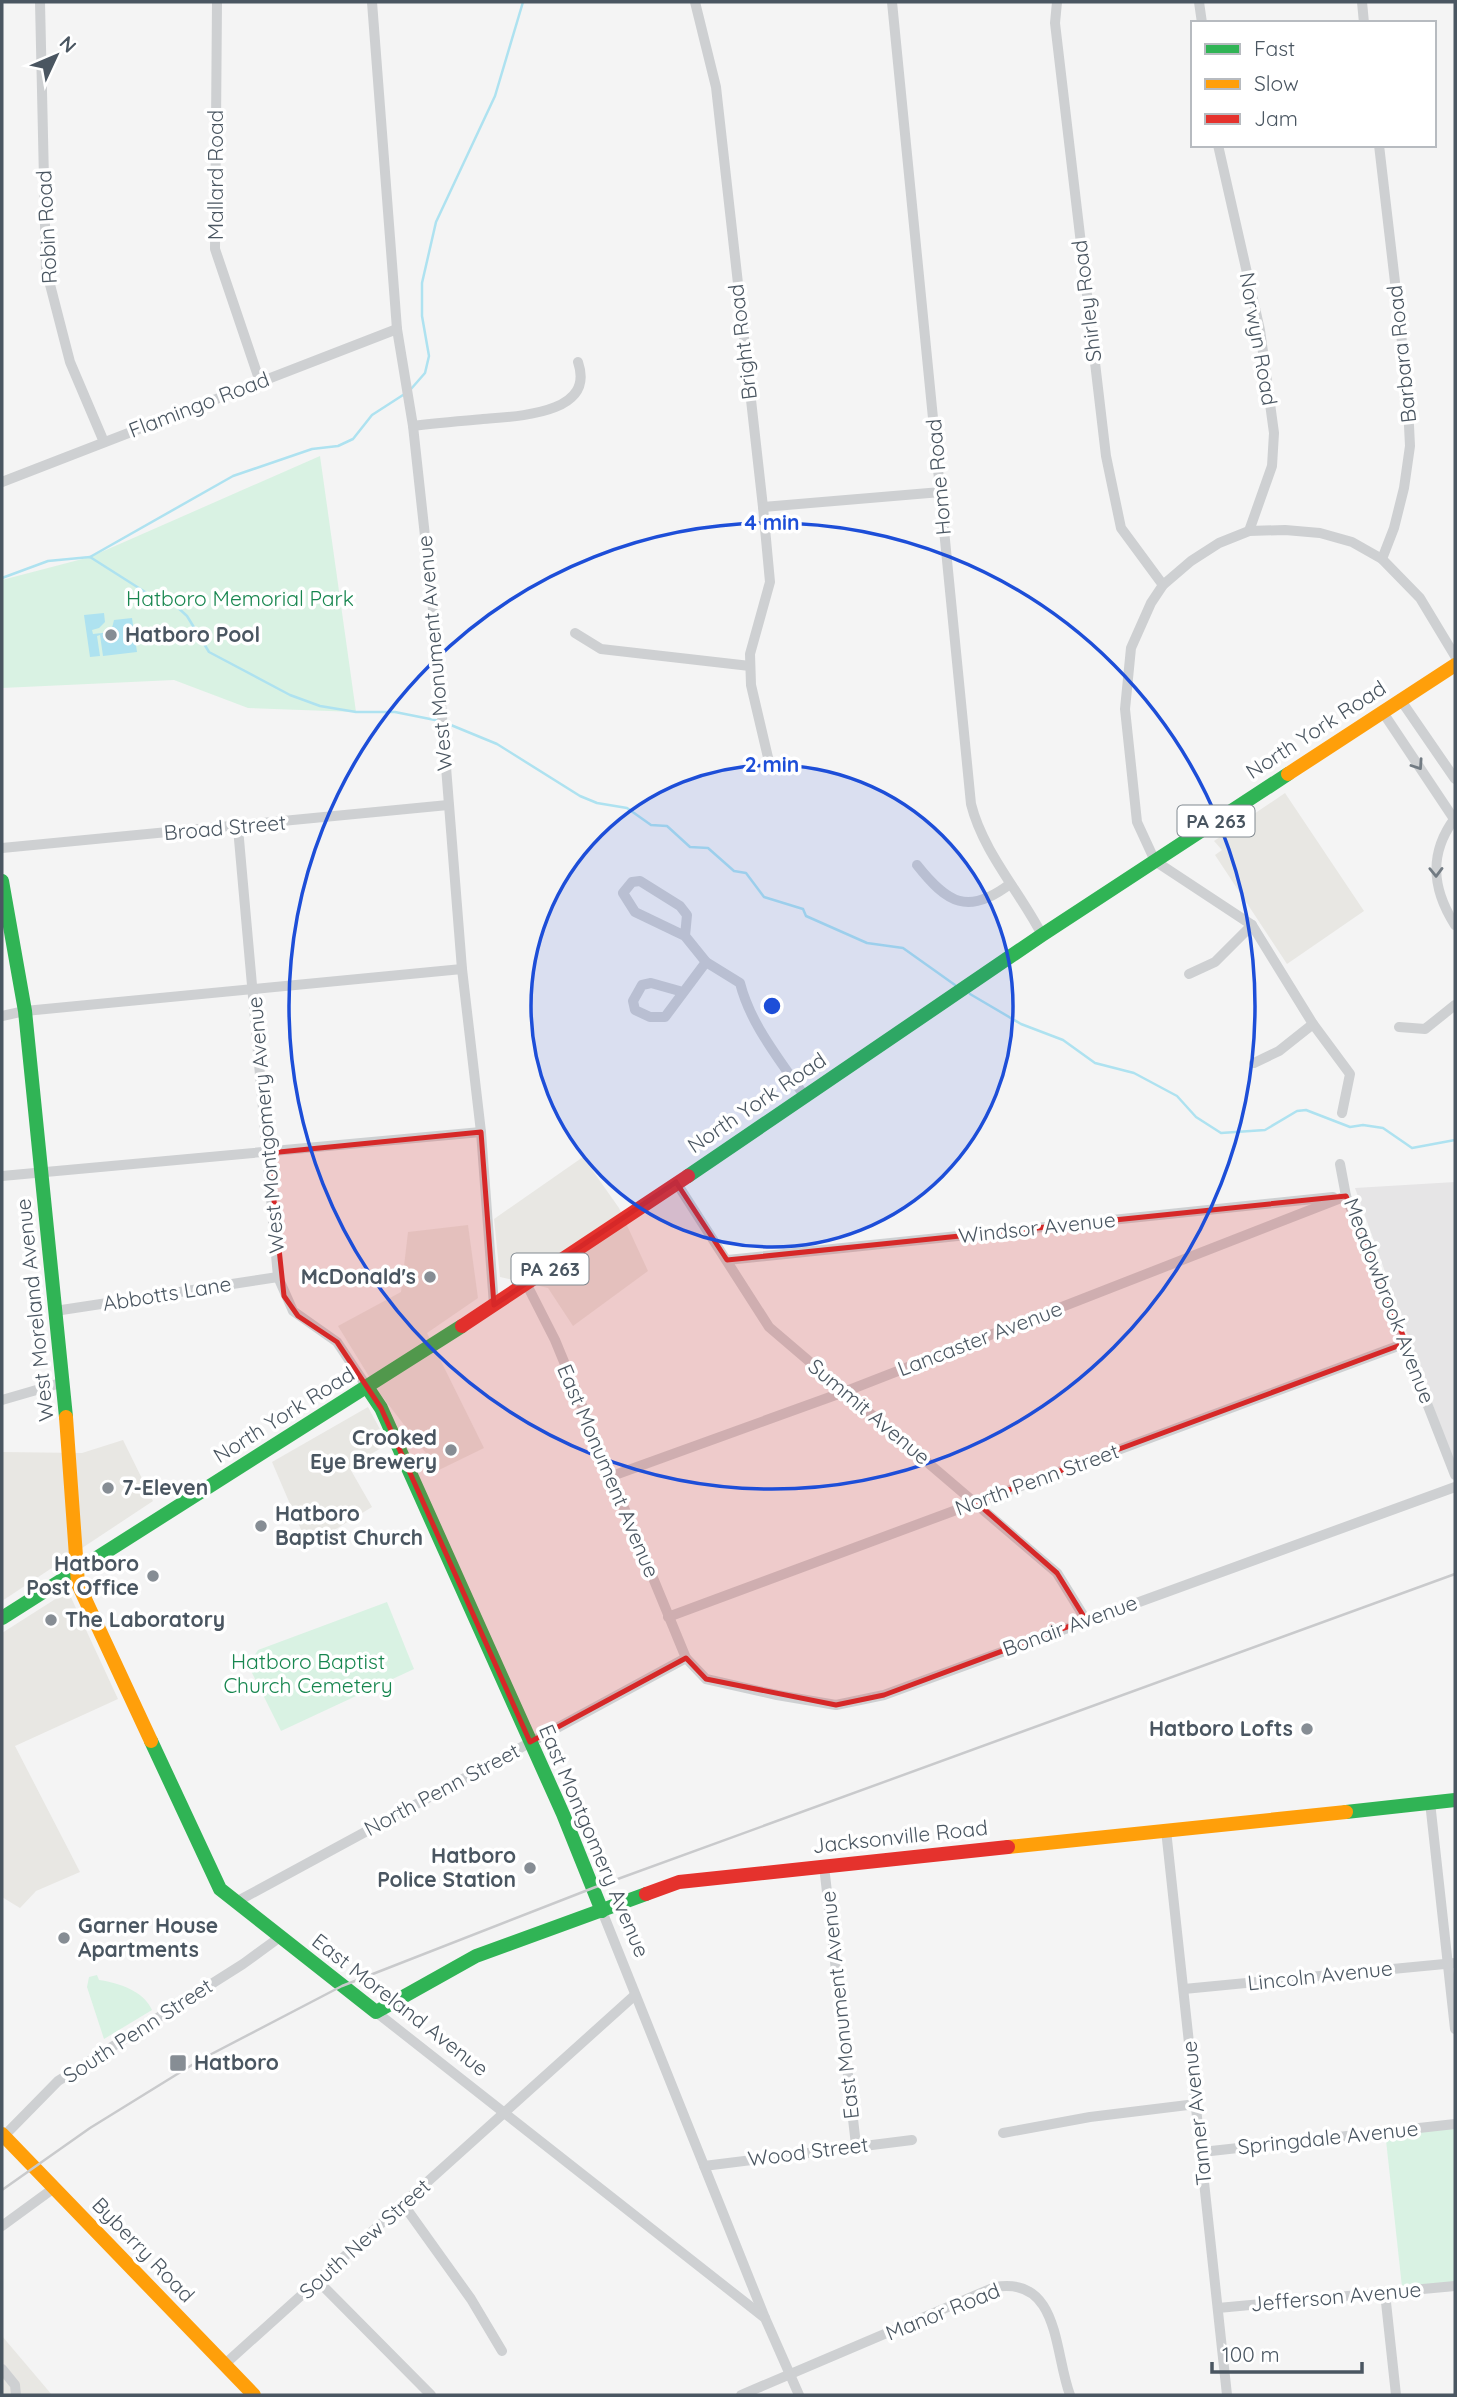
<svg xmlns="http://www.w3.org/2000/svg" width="1457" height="2397" font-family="Quicksand,sans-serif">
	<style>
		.commercial { fill: #e8e7e3 }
		.education { fill: #e6e5e6 }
		.green { fill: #d9f2e3 }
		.water { fill: #aee2f0 }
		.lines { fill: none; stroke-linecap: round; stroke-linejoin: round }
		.stream { stroke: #aee2f0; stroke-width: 2.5 }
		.street { stroke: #ced0d2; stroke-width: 10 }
		.fast { stroke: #30b455; stroke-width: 14 }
		.slow { stroke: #ff9f0a; stroke-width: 14 }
		.jam { stroke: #e5322d; stroke-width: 14 }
		.rail { stroke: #c9cacc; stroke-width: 2.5 }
		.oneway { stroke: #727b83 }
		.marked { fill: #d62828; fill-opacity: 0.2; stroke: #d62828; stroke-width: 5; stroke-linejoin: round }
		.ring { fill: none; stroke: #1d4ed8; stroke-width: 3.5 }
		.poi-dot { fill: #868d94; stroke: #fff; stroke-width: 2.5 }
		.labels { text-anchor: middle; stroke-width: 7; stroke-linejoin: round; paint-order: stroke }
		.shield { fill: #fff; stroke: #808990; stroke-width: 2 }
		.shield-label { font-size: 19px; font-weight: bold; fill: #4a5661 }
		.street-label { font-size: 21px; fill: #4a5661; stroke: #fff }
		.park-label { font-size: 21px; fill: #17864f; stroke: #fff }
		.poi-label { font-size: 21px; font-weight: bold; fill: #4a5661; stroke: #fff; text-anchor: start }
		.centre { fill: #1d4ed8; stroke: #fff; stroke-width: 3.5 }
		.ring-label { font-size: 21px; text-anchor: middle; font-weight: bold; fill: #1d4ed8; stroke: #fff; stroke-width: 7; stroke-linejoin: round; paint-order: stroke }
	</style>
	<rect width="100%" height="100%" fill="#f4f4f4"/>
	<!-- commercial -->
	<g class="commercial">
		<polygon points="1285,793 1364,911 1287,964 1215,855 1222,850 1214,841"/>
		<polygon points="583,1157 619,1208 648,1271 573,1326 548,1288 500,1277 494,1219"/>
		<polygon points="468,1225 478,1298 427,1333 484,1448 439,1470 378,1391 338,1326 401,1292 408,1232"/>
		<polygon points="368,1407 388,1444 349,1467 372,1507 308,1546 272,1462"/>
		<polygon points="123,1440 153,1501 2,1601 2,1452 82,1453"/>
		<polygon points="68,1591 118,1699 15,1746 80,1872 36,1891 20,1908 2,1897 2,1633"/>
		<polygon points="2,2336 52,2395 2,2395"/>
	</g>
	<!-- education -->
	<polygon class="education" points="1455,1182 1455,1467 1355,1188"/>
	<!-- green -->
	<g class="green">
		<polygon points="320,456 356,712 248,708 174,680 2,688 2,580 90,557"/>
		<polygon points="387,1602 414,1669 281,1731 248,1665 258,1650"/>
		<path d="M97,1975L99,1980C119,1983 144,1991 152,2010L104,2039L87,1987L89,1977Z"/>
		<polygon points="1455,2124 1455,2282 1402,2287 1385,2131"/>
	</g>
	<!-- water -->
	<polygon class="water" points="104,613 105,622 99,628 92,630 93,634 111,632 114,620 132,618 137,652 103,656 100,635 97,636 100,656 90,657 84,615"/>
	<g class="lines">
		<!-- stream -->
		<g class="stream">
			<polyline points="411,389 425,373 429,356 422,316 422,283 436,222 495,96 523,2"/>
			<polyline points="90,557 233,476 312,449 338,446 353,439 372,415 403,395"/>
			<polyline points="2,578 48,561 90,557 153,597 175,605 187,616 209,652 290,695 320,706 356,712 395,712 440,721"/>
			<polyline points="446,723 497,744 580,796 597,803 627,808 651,825 667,826 690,847 708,848 734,871 746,873 764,897 803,909 806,916 867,943 903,948 955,985"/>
			<polyline points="970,994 1021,1024 1063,1040 1095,1063 1134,1073 1177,1096 1196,1117 1221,1133 1265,1130 1297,1111 1306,1110 1350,1127 1363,1125 1383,1128 1412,1148 1455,1140"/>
		</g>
		<!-- street -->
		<g class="street">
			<polyline points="40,2 46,269 70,362 104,442"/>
			<polyline points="217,2 215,249 260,382"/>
			<polyline points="372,2 397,329 413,426 435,628 462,969 481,1132 494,1305"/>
			<polyline points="695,2 716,87 763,507 770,582 750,654 751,685 770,766"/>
			<path d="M892,2L971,804C983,852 1020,892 1042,935"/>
			<polyline points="1057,2 1055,23 1106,456 1121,528 1163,585"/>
			<polyline points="1199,2 1202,23"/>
			<polyline points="1362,2 1364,23"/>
			<polyline points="1218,145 1260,330 1274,433 1272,466 1249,531"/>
			<polyline points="1379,145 1407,385 1410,446 1404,488 1394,528 1382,559"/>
			<path d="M413,426C436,423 460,421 483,419C516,416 596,415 578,362"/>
			<polyline points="2,482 397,329"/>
			<polyline points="763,507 941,492"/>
			<polyline points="575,633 601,649 750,666"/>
			<polyline points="1400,699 1455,779"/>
			<polyline points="1382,711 1454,819"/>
			<path d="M1455,818C1428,854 1432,889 1455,925"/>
			<polyline points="238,828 278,1277 293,1311 337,1342 367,1387"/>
			<polyline points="2,848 448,805"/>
			<path d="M917,865C947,903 968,916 1010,884"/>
			<path d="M685,936L687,915L680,906L640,881L632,882L623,893L635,912L685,936L706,962L740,983C751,1026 781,1061 805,1097"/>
			<polyline points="1189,974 1215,962 1252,925"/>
			<polyline points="683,992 651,983 642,985 633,1001 635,1010 650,1017 665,1017 706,962"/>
			<polyline points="2,1016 25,1011 462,969"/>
			<polyline points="1399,1027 1425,1029 1455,1005"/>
			<polyline points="1254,1063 1279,1051 1313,1024"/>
			<polyline points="1342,1113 1350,1074 1313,1024 1252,925 1155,861 1137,822 1125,709 1131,648 1151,603 1163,585 1191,561 1219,543 1249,531 1285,530 1320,533 1352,542 1382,559 1420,598 1455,656"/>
			<polyline points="1340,1164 1346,1196 1455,1475"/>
			<polyline points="2,1176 481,1132"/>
			<polyline points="676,1182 769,1327 1057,1573 1086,1620"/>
			<polyline points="727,1260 1333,1197"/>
			<polyline points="527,1285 555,1340 686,1658 706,1679 777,1695 836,1705 884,1695 1455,1487"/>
			<polyline points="55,1311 278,1277"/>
			<polyline points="2,1400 64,1382"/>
			<polyline points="612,1476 844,1392 1346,1196"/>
			<polyline points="668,1617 1406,1343"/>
			<polyline points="1430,1802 1455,2029"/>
			<polyline points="1166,1830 1227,2395"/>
			<polyline points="824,1866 856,2145"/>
			<polyline points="236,1902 686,1658"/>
			<polyline points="602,1911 765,2318"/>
			<polyline points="1184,1989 1455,1963"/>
			<polyline points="376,2012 765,2318 799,2395"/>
			<polyline points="1003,2133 1090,2117 1196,2104"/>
			<polyline points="4,2136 58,2081 243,1964 280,1937"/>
			<polyline points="1202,2152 1455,2124"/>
			<polyline points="704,2166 912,2140"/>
			<polyline points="403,2204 471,2299 502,2351"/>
			<polyline points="2,2226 54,2188"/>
			<polyline points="318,2281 431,2395"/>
			<polyline points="1385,2293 1396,2395"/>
			<polyline points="1218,2308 1455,2286"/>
			<polyline points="225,2364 635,1995"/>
			<polyline points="2,2369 15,2385 16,2395"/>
			<path d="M741,2395L995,2287C1060,2276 1054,2353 1070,2395"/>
		</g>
		<!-- fast -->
		<g class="fast">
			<polyline points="2,881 25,1011 66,1417"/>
			<polyline points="688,1176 1042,935 1288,774"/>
			<polyline points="367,1387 381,1408 563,1814 602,1911"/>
			<polyline points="2,1618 462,1326"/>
			<polyline points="151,1741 220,1889 376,2012 476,1956 646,1894"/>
			<polyline points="1346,1812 1455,1800"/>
		</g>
		<!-- slow -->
		<g class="slow">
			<polyline points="1288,774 1455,665"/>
			<polyline points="66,1417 78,1584 151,1741"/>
			<polyline points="1008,1847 1346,1812"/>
			<polyline points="2,2134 254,2395"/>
		</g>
		<!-- jam -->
		<g class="jam">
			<polyline points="462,1326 688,1176"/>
			<polyline points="646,1894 679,1882 1008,1847"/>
		</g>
		<!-- rail -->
		<polyline class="rail" points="2,2190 90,2128 200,2060 342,1986 593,1888 1455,1574"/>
	</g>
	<!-- one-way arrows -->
	<defs><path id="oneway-chevron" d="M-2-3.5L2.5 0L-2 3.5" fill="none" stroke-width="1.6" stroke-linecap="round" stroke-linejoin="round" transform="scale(1.75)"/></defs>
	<g class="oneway">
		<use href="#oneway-chevron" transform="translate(1418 765) rotate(56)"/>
		<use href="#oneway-chevron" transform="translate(1436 872) rotate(89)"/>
	</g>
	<!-- marked area -->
	<path class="marked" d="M481,1132L494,1305L676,1182L727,1260L1346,1196L1406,1343L976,1502L1057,1573L1086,1620L884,1695L836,1705L706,1679L686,1658L530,1742L381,1408L337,1342L298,1316L284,1296L269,1153Z"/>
	<!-- distance rings -->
	<circle cx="772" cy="1006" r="241" fill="#1d4ed8" fill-opacity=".12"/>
	<g class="ring">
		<circle cx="772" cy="1006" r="241"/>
		<circle cx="772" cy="1006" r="483"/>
	</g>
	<!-- markers -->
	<g class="poi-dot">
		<circle cx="111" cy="635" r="7"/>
		<circle cx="430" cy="1277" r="7"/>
		<circle cx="451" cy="1450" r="7"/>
		<circle cx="108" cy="1488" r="7"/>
		<circle cx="261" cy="1526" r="7"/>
		<circle cx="153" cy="1576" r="7"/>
		<circle cx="51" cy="1620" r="7"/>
		<circle cx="1307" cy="1729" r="7"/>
		<circle cx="530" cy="1868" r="7"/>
		<circle cx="64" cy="1938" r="7"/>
		<rect x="169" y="2054" width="18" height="18" rx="3.5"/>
	</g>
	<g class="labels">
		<!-- shield labels -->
		<g class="shield">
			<rect x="1177.5" y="805.5" width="77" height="31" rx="5"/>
			<rect x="511.5" y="1253.5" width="77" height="31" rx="5"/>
		</g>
		<g class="shield-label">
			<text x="1216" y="828">PA 263</text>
			<text x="550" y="1276">PA 263</text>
		</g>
		<!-- street labels -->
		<g class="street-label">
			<text transform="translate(216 175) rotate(-90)" y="7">Mallard Road</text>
			<text transform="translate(47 227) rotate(-93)" y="7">Robin Road</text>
			<text transform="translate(1087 301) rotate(-97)" y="7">Shirley Road</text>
			<text transform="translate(1258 339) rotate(80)" y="7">Norwyn Road</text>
			<text transform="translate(743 342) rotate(-97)" y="7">Bright Road</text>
			<text transform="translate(1402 354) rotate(-96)" y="7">Barbara Road</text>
			<text transform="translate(199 405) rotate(-21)" y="7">Flamingo Road</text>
			<text transform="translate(939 477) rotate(-95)" y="7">Home Road</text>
			<text transform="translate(435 653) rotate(-95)" y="7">West Monument Avenue</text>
			<text transform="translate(1316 730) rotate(-33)" y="7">North York Road</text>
			<text transform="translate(225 828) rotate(-5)" y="7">Broad Street</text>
			<text transform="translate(757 1103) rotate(-34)" y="7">North York Road</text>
			<text transform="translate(266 1125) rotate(-95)" y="7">West Montgomery Avenue</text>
			<text transform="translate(1037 1228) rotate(-6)" y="7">Windsor Avenue</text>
			<text transform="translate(167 1294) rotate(-9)" y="7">Abbotts Lane</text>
			<text transform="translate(1389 1301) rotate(69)" y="7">Meadowbrook Avenue</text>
			<text transform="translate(35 1310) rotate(-96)" y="7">West Moreland Avenue</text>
			<text transform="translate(980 1339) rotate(-21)" y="7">Lancaster Avenue</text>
			<text transform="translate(869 1412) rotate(40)" y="7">Summit Avenue</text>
			<text transform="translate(284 1415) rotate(-32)" y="7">North York Road</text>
			<text transform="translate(608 1471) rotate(67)" y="7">East Monument Avenue</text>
			<text transform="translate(1037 1480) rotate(-20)" y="7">North Penn Street</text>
			<text transform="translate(1070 1626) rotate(-20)" y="7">Bonair Avenue</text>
			<text transform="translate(442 1790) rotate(-28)" y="7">North Penn Street</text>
			<text transform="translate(900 1837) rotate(-6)" y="7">Jacksonville Road</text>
			<text transform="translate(594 1841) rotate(67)" y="7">East Montgomery Avenue</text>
			<text transform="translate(1320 1976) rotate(-6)" y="7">Lincoln Avenue</text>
			<text transform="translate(400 2005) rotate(38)" y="7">East Moreland Avenue</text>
			<text transform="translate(840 2005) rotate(-96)" y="7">East Monument Avenue</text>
			<text transform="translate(138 2031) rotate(-33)" y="7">South Penn Street</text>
			<text transform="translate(1197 2113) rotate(-96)" y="7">Tanner Avenue</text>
			<text transform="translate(1328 2138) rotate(-6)" y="7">Springdale Avenue</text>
			<text transform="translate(808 2152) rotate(-7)" y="7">Wood Street</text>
			<text transform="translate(365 2239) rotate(-42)" y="7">South New Street</text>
			<text transform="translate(143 2250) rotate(46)" y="7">Byberry Road</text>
			<text transform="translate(1336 2297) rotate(-5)" y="7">Jefferson Avenue</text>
			<text transform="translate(943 2312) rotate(-22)" y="7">Manor Road</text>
		</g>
		<!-- park labels -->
		<g class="park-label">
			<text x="240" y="606">Hatboro Memorial Park</text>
			<text x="308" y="1669">Hatboro Baptist<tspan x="308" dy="24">Church Cemetery</tspan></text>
		</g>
		<!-- poi labels -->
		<g class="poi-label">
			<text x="125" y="642">Hatboro Pool</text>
			<text x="416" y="1284" text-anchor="end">McDonald's</text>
			<text x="437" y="1445" text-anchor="end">Crooked<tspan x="437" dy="24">Eye Brewery</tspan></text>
			<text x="122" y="1495">7-Eleven</text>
			<text x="275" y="1521">Hatboro<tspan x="275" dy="24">Baptist Church</tspan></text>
			<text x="139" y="1571" text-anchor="end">Hatboro<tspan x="139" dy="24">Post Office</tspan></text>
			<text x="65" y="1627">The Laboratory</text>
			<text x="1293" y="1736" text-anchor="end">Hatboro Lofts</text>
			<text x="516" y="1863" text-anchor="end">Hatboro<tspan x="516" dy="24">Police Station</tspan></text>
			<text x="78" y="1933">Garner House<tspan x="78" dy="24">Apartments</tspan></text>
			<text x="194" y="2070">Hatboro</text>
		</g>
	</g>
	<circle cx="772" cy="1006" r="10" class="centre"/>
	<g class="ring-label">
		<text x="772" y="530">4 min</text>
		<text x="772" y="772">2 min</text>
	</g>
	<!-- border -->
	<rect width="1457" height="2397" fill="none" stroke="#4a5661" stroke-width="7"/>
	<!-- legend -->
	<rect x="1191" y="21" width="245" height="126" fill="#ffffff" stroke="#b7bbc0" stroke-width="2"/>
	<rect x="1205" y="44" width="35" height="10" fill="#30b455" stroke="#b7bbc0" stroke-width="2"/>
	<text x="1254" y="56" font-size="21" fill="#4a5661">Fast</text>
	<rect x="1205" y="79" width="35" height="10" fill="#ff9f0a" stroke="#b7bbc0" stroke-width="2"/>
	<text x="1254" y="91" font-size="21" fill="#4a5661">Slow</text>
	<rect x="1205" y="114" width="35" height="10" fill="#e5322d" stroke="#b7bbc0" stroke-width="2"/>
	<text x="1254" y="126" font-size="21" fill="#4a5661">Jam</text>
	<!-- north arrow -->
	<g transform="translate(56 56) rotate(46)" stroke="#ffffff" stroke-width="5" paint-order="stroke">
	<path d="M0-5L12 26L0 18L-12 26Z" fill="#4a5661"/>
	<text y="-10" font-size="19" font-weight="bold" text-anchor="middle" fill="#4a5661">N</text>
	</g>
	<!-- scale -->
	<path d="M1212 2362v10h150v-10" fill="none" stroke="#4a5661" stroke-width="3.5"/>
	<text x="1222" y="2362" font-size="21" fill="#4a5661" stroke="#ffffff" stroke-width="5" paint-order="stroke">100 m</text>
</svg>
